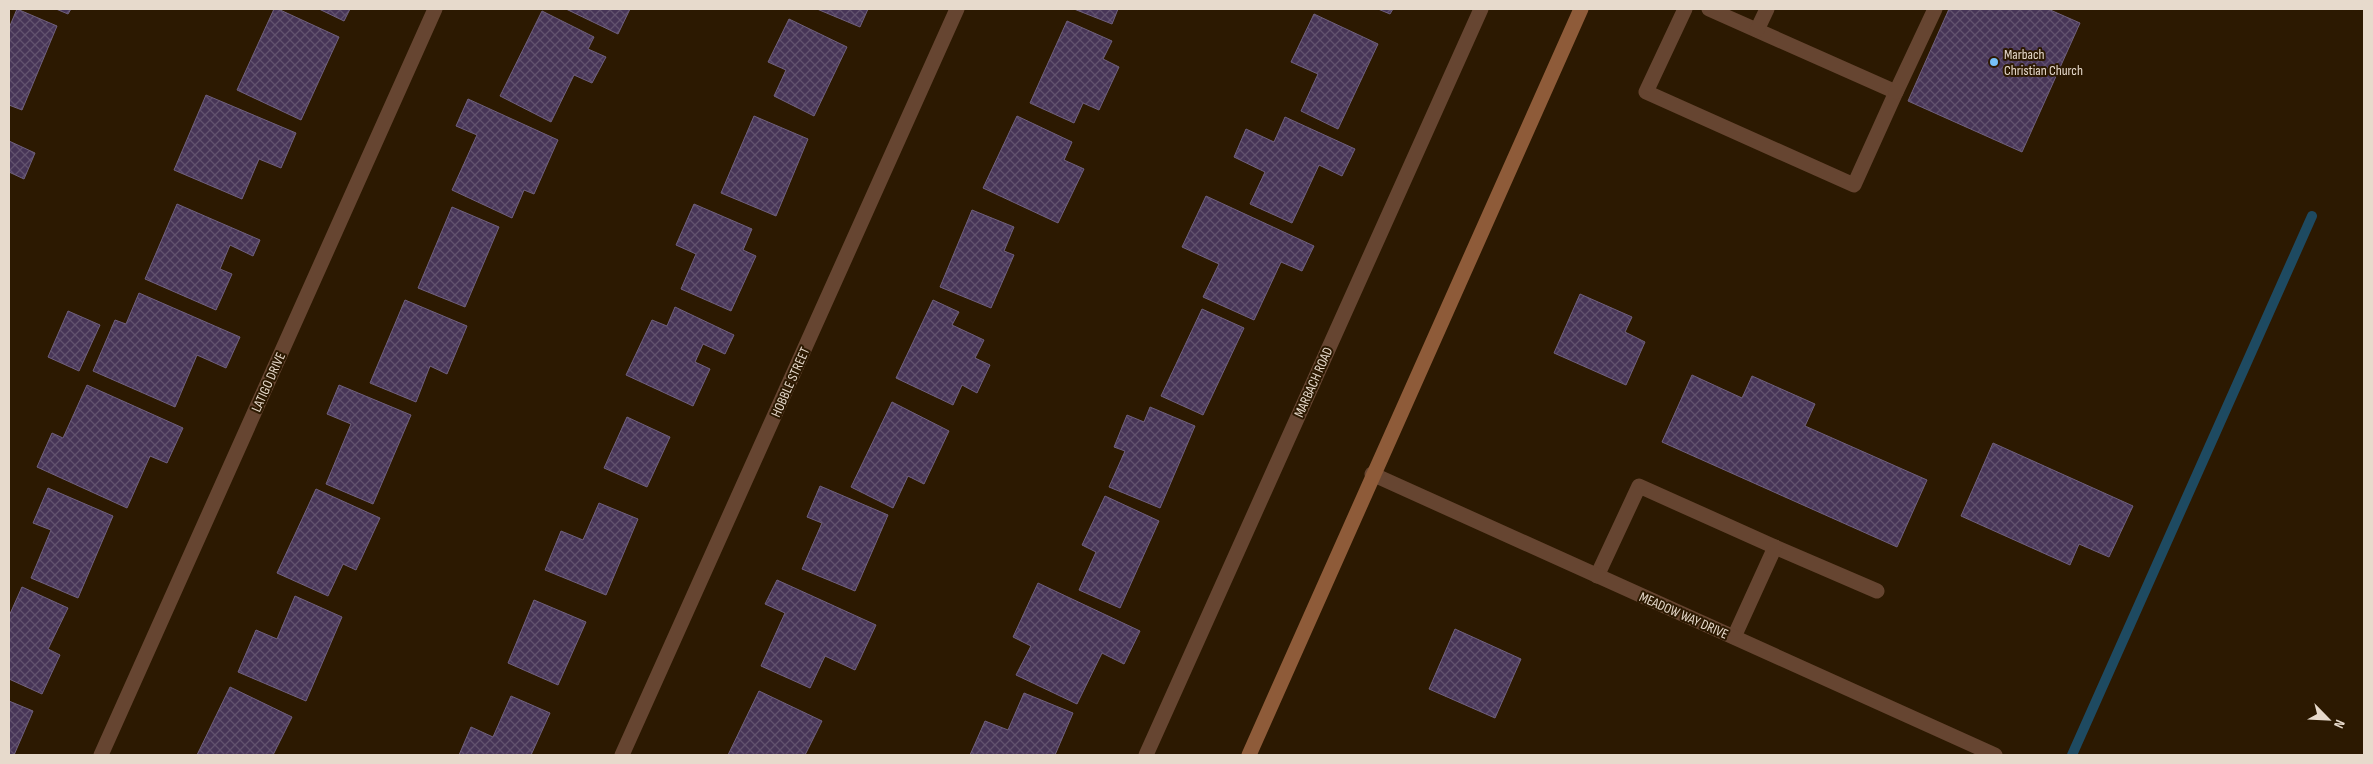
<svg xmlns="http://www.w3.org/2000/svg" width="2373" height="764" font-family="'Sofia Sans Condensed',sans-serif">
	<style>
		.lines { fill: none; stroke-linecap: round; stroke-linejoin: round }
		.stream { stroke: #1e4a61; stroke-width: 10 }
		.building { fill: url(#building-cross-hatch); stroke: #6f607d }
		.service { stroke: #664531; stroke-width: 15 }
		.minor { stroke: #664531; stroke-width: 15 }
		.tertiary { stroke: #664531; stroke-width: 15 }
		.secondary { stroke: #8e5b39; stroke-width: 15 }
		.poi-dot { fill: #76c0f7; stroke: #2c1901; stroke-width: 2 }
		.labels { text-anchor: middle; stroke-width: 4; stroke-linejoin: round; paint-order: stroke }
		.poi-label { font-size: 14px; fill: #e7dacc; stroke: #2c1901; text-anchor: start }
		.street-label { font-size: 14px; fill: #e7dacc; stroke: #2c1901 }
	</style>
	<defs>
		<pattern id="building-cross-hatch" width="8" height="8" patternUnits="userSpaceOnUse" patternTransform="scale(1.25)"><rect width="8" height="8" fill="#473557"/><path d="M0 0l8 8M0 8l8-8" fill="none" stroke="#62526e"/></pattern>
	</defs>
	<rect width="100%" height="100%" fill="#2c1901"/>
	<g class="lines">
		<!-- stream -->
		<polyline class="stream" points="2072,755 2312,216"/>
	</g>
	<!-- building -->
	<g class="building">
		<polygon points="17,9 57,26 22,110 9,105 9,28"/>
		<polygon points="56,9 71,9 68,14"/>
		<polygon points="274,9 278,9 339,37 301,120 237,90"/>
		<polygon points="319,9 350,9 344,21"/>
		<polygon points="566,9 630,9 618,34"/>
		<polygon points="817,9 868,9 860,27"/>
		<polygon points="1074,9 1118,9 1112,24"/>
		<polygon points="1378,9 1393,9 1390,14"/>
		<polygon points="1949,9 2048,9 2080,23 2022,152 1908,101"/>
		<polygon points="542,11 594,37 588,49 606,57 592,83 574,75 551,122 500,96"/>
		<polygon points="1314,14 1378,44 1338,129 1301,111 1318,74 1291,62"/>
		<polygon points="789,19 847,47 814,116 774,96 786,70 768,62"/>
		<polygon points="1067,21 1112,41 1103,59 1119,67 1099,110 1083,103 1074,123 1030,103"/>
		<polygon points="206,95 296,133 281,168 259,159 242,199 174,170"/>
		<polygon points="468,99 558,140 534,194 524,190 512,218 452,190 477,135 456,126"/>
		<polygon points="754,116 808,139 776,216 721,193"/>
		<polygon points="1017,116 1072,142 1064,160 1084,169 1058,223 983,188"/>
		<polygon points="1285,117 1355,149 1342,176 1319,165 1292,223 1250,204 1265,172 1234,157 1246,129 1274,142"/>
		<polygon points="9,141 35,153 24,179 9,172"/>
		<polygon points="1206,196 1314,246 1302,271 1281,262 1254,320 1203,297 1219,264 1182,247"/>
		<polygon points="177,204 260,240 253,256 230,245 220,269 232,274 216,310 145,279"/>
		<polygon points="694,204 752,229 743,250 756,256 731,311 681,289 696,254 676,245"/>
		<polygon points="452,207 499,227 465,307 418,288"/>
		<polygon points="972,210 1014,227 1004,251 1014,255 991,308 940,287"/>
		<polygon points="139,293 240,337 226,368 197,355 175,407 93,371 115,320 126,324"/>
		<polygon points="1580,294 1632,317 1625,332 1645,342 1626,385 1554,353"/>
		<polygon points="405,300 467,326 447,374 430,366 416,402 370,383"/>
		<polygon points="933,300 959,312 952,325 984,340 975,358 990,365 977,393 962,385 953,405 896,378"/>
		<polygon points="675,307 734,335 725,354 703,344 695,362 710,369 693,406 626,375 652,320 667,326"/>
		<polygon points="1202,309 1244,328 1203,415 1161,396"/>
		<polygon points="68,311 100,325 79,371 48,357"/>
		<polygon points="1692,375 1742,398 1752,376 1815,404 1805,426 1927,480 1897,547 1662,442"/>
		<polygon points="87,385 183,428 167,463 150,456 127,508 37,467 52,433 63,438"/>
		<polygon points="339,385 411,415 373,504 326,484 351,424 327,414"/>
		<polygon points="892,402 949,431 924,484 908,476 893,508 851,487"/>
		<polygon points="1150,407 1195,426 1160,508 1109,487 1125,451 1114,447 1127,415 1144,422"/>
		<polygon points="627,417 670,437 647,487 604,468"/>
		<polygon points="1993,443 2133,506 2109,557 2079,544 2070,565 1961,516"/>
		<polygon points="820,486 888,515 855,591 802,569 822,523 807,517"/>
		<polygon points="48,488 113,516 78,598 31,578 51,530 33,523"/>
		<polygon points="316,489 380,518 356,570 343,564 328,596 277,573"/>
		<polygon points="1105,496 1159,521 1120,608 1079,590 1096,552 1082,545"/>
		<polygon points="599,503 638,519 606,595 545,570 561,531 583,540"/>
		<polygon points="777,580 876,625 855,670 825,656 810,688 761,666 785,613 765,604"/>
		<polygon points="1038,583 1140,631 1124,664 1102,653 1077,704 1016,675 1031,646 1013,637"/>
		<polygon points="22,587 68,608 48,649 60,655 42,694 9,679 9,616"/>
		<polygon points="295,596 342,617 306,701 238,672 256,630 277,639"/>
		<polygon points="534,600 586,622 558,685 508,663"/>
		<polygon points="1455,629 1521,659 1495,718 1429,689"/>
		<polygon points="230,687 292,717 273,755 197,755"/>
		<polygon points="759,691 822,721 805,755 728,755"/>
		<polygon points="1024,693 1073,713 1055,755 970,755 985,721 1008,730"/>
		<polygon points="511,696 550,713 531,755 459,755 471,727 493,737"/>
		<polygon points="9,701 33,711 14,755 9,755"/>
	</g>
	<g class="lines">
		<!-- service -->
		<g class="service">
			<polyline points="1685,9 1646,92 1854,185 1896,92 1709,9"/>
			<polyline points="1757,30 1767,9"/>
			<polyline points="1896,92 1935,9"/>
			<polyline points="1775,547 1877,591"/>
			<polyline points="1597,576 1639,486 1775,547 1734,637"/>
		</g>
		<!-- minor -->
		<g class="minor">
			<polyline points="101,755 435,9"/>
			<polyline points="622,755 957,9"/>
			<polyline points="1146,755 1481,9"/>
		</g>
		<!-- tertiary -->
		<polyline class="tertiary" points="1372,474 1995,755"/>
		<!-- secondary -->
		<polyline class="secondary" points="1249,755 1581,9"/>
	</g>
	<!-- markers -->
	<circle class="poi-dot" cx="1994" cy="62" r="5"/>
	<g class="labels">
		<!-- poi labels -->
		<g class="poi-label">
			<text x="2004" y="59">Marbach<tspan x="2004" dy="16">Christian Church</tspan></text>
		</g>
		<!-- street labels -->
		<g class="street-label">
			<text transform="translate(268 382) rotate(-66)" y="5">LATIGO DRIVE</text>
			<text transform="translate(790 382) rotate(-66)" y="5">HOBBLE STREET</text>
			<text transform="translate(1313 382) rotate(-66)" y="5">MARBACH ROAD</text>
			<text transform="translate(1684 615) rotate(24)" y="5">MEADOW WAY DRIVE</text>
		</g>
	</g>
	<!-- border -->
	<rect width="2373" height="764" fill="none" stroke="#e7dacc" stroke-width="20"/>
	<!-- north arrow -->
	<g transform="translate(2328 719) rotate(114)" stroke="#2c1901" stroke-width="4" paint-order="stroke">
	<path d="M0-4L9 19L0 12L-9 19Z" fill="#e7dacc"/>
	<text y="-8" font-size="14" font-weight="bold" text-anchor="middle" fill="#e7dacc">N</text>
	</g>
</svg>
